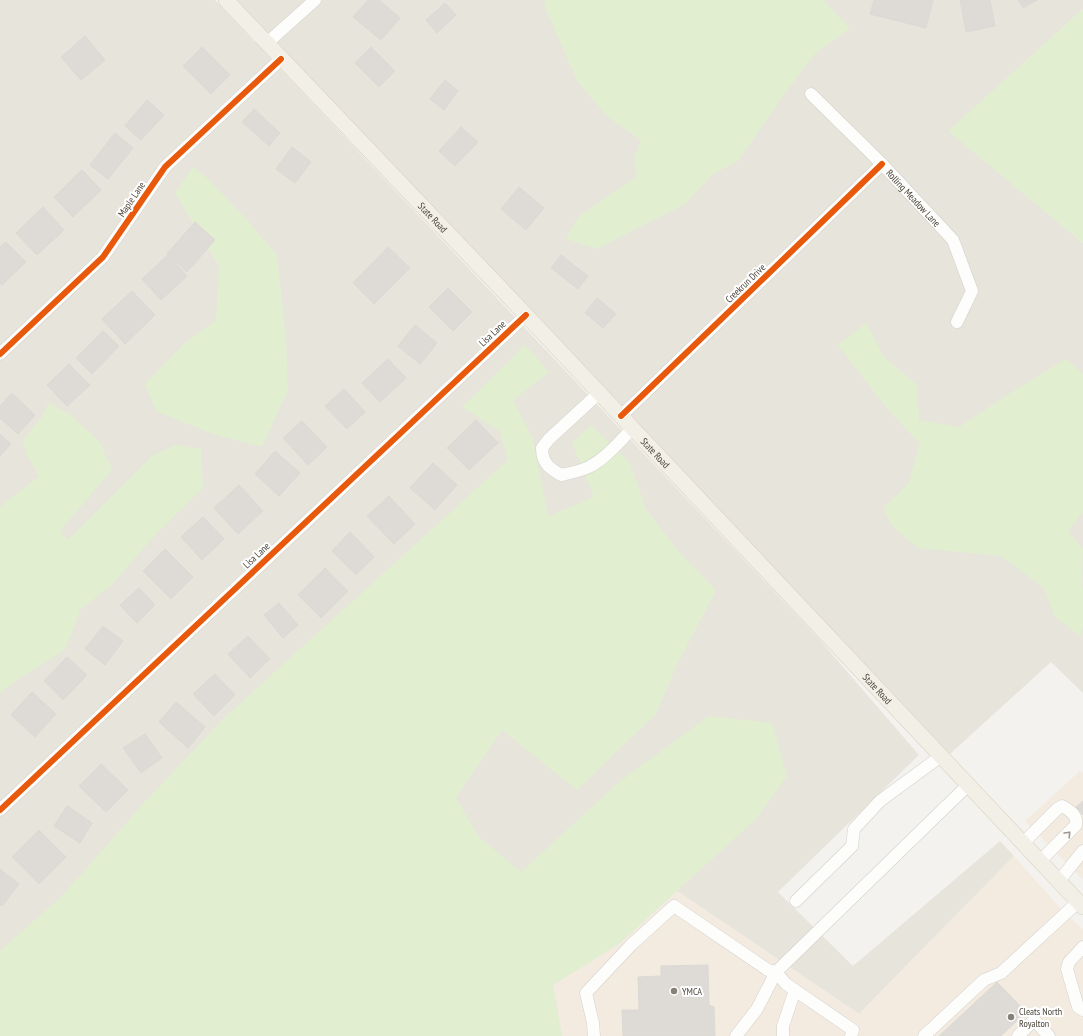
<svg xmlns="http://www.w3.org/2000/svg" width="1083" height="1036" font-family="'PT Sans Narrow',sans-serif">
	<style>
		.residential { fill: #e7e4dc }
		.commercial { fill: #f3ebdf }
		.green { fill: #e1eecf }
		.building { fill: #dedbd6; stroke: #dcd9d4 }
		.lines { fill: none; stroke-linecap: round; stroke-linejoin: round }
		.minor-casing { stroke: #d2d0cb; stroke-width: 13 }
		.major-casing { stroke: #d6cebb; stroke-width: 16 }
		.minor { stroke: #fdfdfc; stroke-width: 12 }
		.major { stroke: #f2efe6; stroke-width: 15 }
		.cycleway-casing { stroke: #fff; stroke-width: 8 }
		.cycleway { stroke: #e8590c; stroke-width: 6 }
		.oneway { stroke: #9b9791 }
		.poi-dot { fill: #868178; stroke: #fff; stroke-width: 1.5 }
		.labels { text-anchor: middle; stroke-width: 4; stroke-linejoin: round; paint-order: stroke }
		.street-label { font-size: 10px; fill: #4b4439; stroke: #fff }
		.poi-label { font-size: 10px; fill: #4b4439; stroke: #fff; text-anchor: start }
	</style>
	<rect width="100%" height="100%" fill="#f4f2ee"/>
	<!-- residential -->
	<g class="residential">
		<polygon points="0,0 215,0 819,639 919,755 778,892 853,966 1000,841 1014,856 859,1014 677,891 619,944 553,985 562,1036 0,1036"/>
		<polygon points="237,0 1083,0 1083,9 949,131 1083,243 1083,693 1051,662 950,754"/>
	</g>
	<!-- commercial -->
	<g class="commercial">
		<polygon points="1080,771 1083,772 1083,880 1025,821"/>
		<polygon points="1014,856 1062,910 1083,929 1083,1036 562,1036 553,985 619,944 677,891 859,1014"/>
	</g>
	<!-- green -->
	<g class="green">
		<polygon points="544,0 823,0 850,28 814,55 783,96 738,161 713,174 685,204 597,249 566,239 578,217 637,176 634,159 641,140 609,118 577,81 545,7"/>
		<polygon points="1083,9 1083,243 948,131"/>
		<polygon points="193,167 208,179 248,221 277,255 286,340 288,390 262,447 213,434 156,411 145,384 185,343 216,320 219,266 175,193"/>
		<polygon points="866,323 884,357 917,385 919,420 959,427 1007,395 1066,359 1083,374 1083,512 1068,531 1083,549 1082,583 1083,591 1083,626 1080,636 1054,616 1044,588 1001,556 918,548 892,526 883,508 908,484 920,444 886,407 838,345"/>
		<polygon points="525,345 549,372 513,400 533,439 548,516 594,497 572,443 591,425 630,463 646,509 678,551 716,590 677,665 656,714 577,790 502,730 456,798 479,837 521,872 619,782 709,716 772,723 787,776 758,817 619,944 553,985 562,1036 0,1036 0,951 63,895 142,805 224,718 508,460 499,431 462,407"/>
		<polygon points="48,403 71,415 100,442 112,470 60,531 68,540 153,455 176,445 201,449 203,488 154,536 112,585 81,609 65,650 17,680 0,693 0,507 39,476 27,455 23,440 43,415"/>
	</g>
	<!-- building -->
	<g class="building">
		<polygon points="368,0 379,0 400,18 381,40 353,17"/>
		<polygon points="874,0 933,0 926,28 870,14"/>
		<polygon points="960,0 990,0 995,26 966,32"/>
		<polygon points="1018,0 1037,0 1023,8"/>
		<polygon points="445,3 456,15 437,33 426,20"/>
		<polygon points="85,36 105,60 81,80 61,57"/>
		<polygon points="202,47 230,75 211,94 183,66"/>
		<polygon points="371,47 395,71 379,87 355,63"/>
		<polygon points="445,80 458,91 444,110 430,99"/>
		<polygon points="147,100 164,115 141,140 125,126"/>
		<polygon points="254,109 280,133 269,146 242,122"/>
		<polygon points="461,127 478,142 455,166 439,151"/>
		<polygon points="115,133 133,148 108,179 90,165"/>
		<polygon points="292,147 311,162 295,183 276,169"/>
		<polygon points="82,170 101,190 73,217 54,197"/>
		<polygon points="519,187 544,208 526,230 501,209"/>
		<polygon points="43,207 64,230 37,255 16,233"/>
		<polygon points="195,222 215,240 187,272 167,254"/>
		<polygon points="6,242 26,262 2,285 0,283 0,247"/>
		<polygon points="388,247 410,268 374,304 353,283"/>
		<polygon points="168,255 187,276 161,300 142,279"/>
		<polygon points="561,255 588,276 578,289 551,268"/>
		<polygon points="448,288 472,312 453,331 429,307"/>
		<polygon points="132,291 155,315 125,344 102,319"/>
		<polygon points="597,298 616,314 603,328 585,313"/>
		<polygon points="415,325 437,343 420,364 398,346"/>
		<polygon points="103,331 119,346 92,374 76,358"/>
		<polygon points="388,359 406,378 380,402 362,383"/>
		<polygon points="69,364 90,385 67,406 47,385"/>
		<polygon points="344,389 365,412 347,429 325,406"/>
		<polygon points="12,393 35,415 18,434 0,418 0,406"/>
		<polygon points="476,420 498,443 469,470 447,448"/>
		<polygon points="302,421 327,447 308,465 283,438"/>
		<polygon points="0,434 11,444 0,456"/>
		<polygon points="275,451 300,473 279,496 255,474"/>
		<polygon points="433,463 457,485 435,510 410,488"/>
		<polygon points="239,485 263,511 238,534 214,508"/>
		<polygon points="389,496 415,524 394,544 367,516"/>
		<polygon points="203,517 224,539 202,560 181,537"/>
		<polygon points="350,532 374,557 356,575 332,551"/>
		<polygon points="165,549 193,577 171,599 143,571"/>
		<polygon points="325,568 348,591 321,618 298,595"/>
		<polygon points="139,588 155,605 137,623 120,605"/>
		<polygon points="279,603 298,625 283,638 264,615"/>
		<polygon points="103,626 123,641 105,665 85,649"/>
		<polygon points="248,636 270,659 250,678 228,654"/>
		<polygon points="67,657 87,675 63,700 44,681"/>
		<polygon points="215,674 235,695 214,716 193,694"/>
		<polygon points="32,692 56,714 35,737 11,715"/>
		<polygon points="176,702 205,727 188,748 159,722"/>
		<polygon points="145,734 162,758 141,773 123,748"/>
		<polygon points="101,764 128,790 106,812 79,786"/>
		<polygon points="1083,801 1083,815 1076,807"/>
		<polygon points="67,806 92,823 80,843 54,826"/>
		<polygon points="39,830 66,857 39,884 12,857"/>
		<polygon points="0,869 19,884 2,906 0,905"/>
		<polygon points="708,965 709,1005 714,1007 715,1036 623,1036 622,1010 639,1010 638,977 661,976 661,966"/>
		<polygon points="997,982 1026,1012 1001,1036 939,1036"/>
	</g>
	<g class="lines">
		<!-- minor casing -->
		<g class="minor-casing">
			<g id="minor">
				<polyline points="267,43 315,0"/>
				<path id="s1" d="M811,94L882,164L953,240L972,291L957,322"/>
				<polyline points="0,354 103,257 165,167 281,59"/>
				<path d="M599,393L549,439L542,448C542,463 549,468 561,475C571,473 581,471 589,467C606,458 619,442 632,429"/>
				<polyline points="621,416 882,164"/>
				<polyline points="0,810 526,315"/>
				<path d="M1023,843L1057,809L1062,806C1070,810 1078,816 1076,825L1040,861"/>
				<polyline points="1059,881 1083,851"/>
				<polyline points="796,901 852,846 854,829 880,801 941,756"/>
				<polyline points="1083,947 1069,962 1067,969 1078,1007 1083,1010"/>
				<polyline points="594,1036 593,1023 586,993 631,945 674,906 768,970 776,972 968,785"/>
				<polyline points="736,1036 757,1009 776,972 786,984 853,1030 851,1036"/>
				<polyline points="783,1036 783,1026 795,990"/>
				<polyline points="924,1036 984,980 1001,973 1078,902"/>
				<polyline points="1018,1036 1034,1020 1049,1036"/>
			</g>
		</g>
		<!-- major casing -->
		<g class="major-casing">
			<g id="major">
				<path id="s2" d="M226,0L526,315L1083,907"/>
			</g>
		</g>
		<!-- minor -->
		<use href="#minor" class="minor"/>
		<!-- major -->
		<use href="#major" class="major"/>
		<!-- cycleway casing -->
		<g class="cycleway-casing">
			<g id="cycleway">
				<polyline points="0,354 103,257 165,167 281,59"/>
				<polyline points="621,416 882,164"/>
				<polyline points="0,810 526,315"/>
			</g>
		</g>
		<!-- cycleway -->
		<use href="#cycleway" class="cycleway"/>
	</g>
	<!-- one-way arrows -->
	<defs><path id="oneway-chevron" d="M-2-3.5L2.5 0L-2 3.5" fill="none" stroke-width="1.6" stroke-linecap="round" stroke-linejoin="round"/></defs>
	<use class="oneway" href="#oneway-chevron" transform="translate(1068 834) rotate(-47)"/>
	<!-- markers -->
	<g class="poi-dot">
		<circle cx="674" cy="991" r="4"/>
		<circle cx="1011" cy="1017" r="4"/>
	</g>
	<g class="labels">
		<!-- street labels -->
		<g class="street-label">
			<text dy="4" stroke="none"><textPath href="#s1" startOffset="146">Rolling Meadow Lane</textPath></text>
			<text transform="translate(131 199) rotate(-56)" y="4">Maple Lane</text>
			<text dy="4" stroke="none"><textPath href="#s2" startOffset="300">State Road</textPath></text>
			<text transform="translate(745 283) rotate(-44)" y="4">Creekrun Drive</text>
			<text transform="translate(492 333) rotate(-43)" y="4">Lisa Lane</text>
			<text dy="4" stroke="none"><textPath href="#s2" startOffset="624">State Road</textPath></text>
			<text transform="translate(256 555) rotate(-43)" y="4">Lisa Lane</text>
			<text dy="4" stroke="none"><textPath href="#s2" startOffset="948">State Road</textPath></text>
		</g>
		<!-- poi labels -->
		<g class="poi-label">
			<text x="682" y="995">YMCA</text>
			<text x="1019" y="1015">Cleats North<tspan x="1019" dy="12">Royalton</tspan></text>
		</g>
	</g>
</svg>
